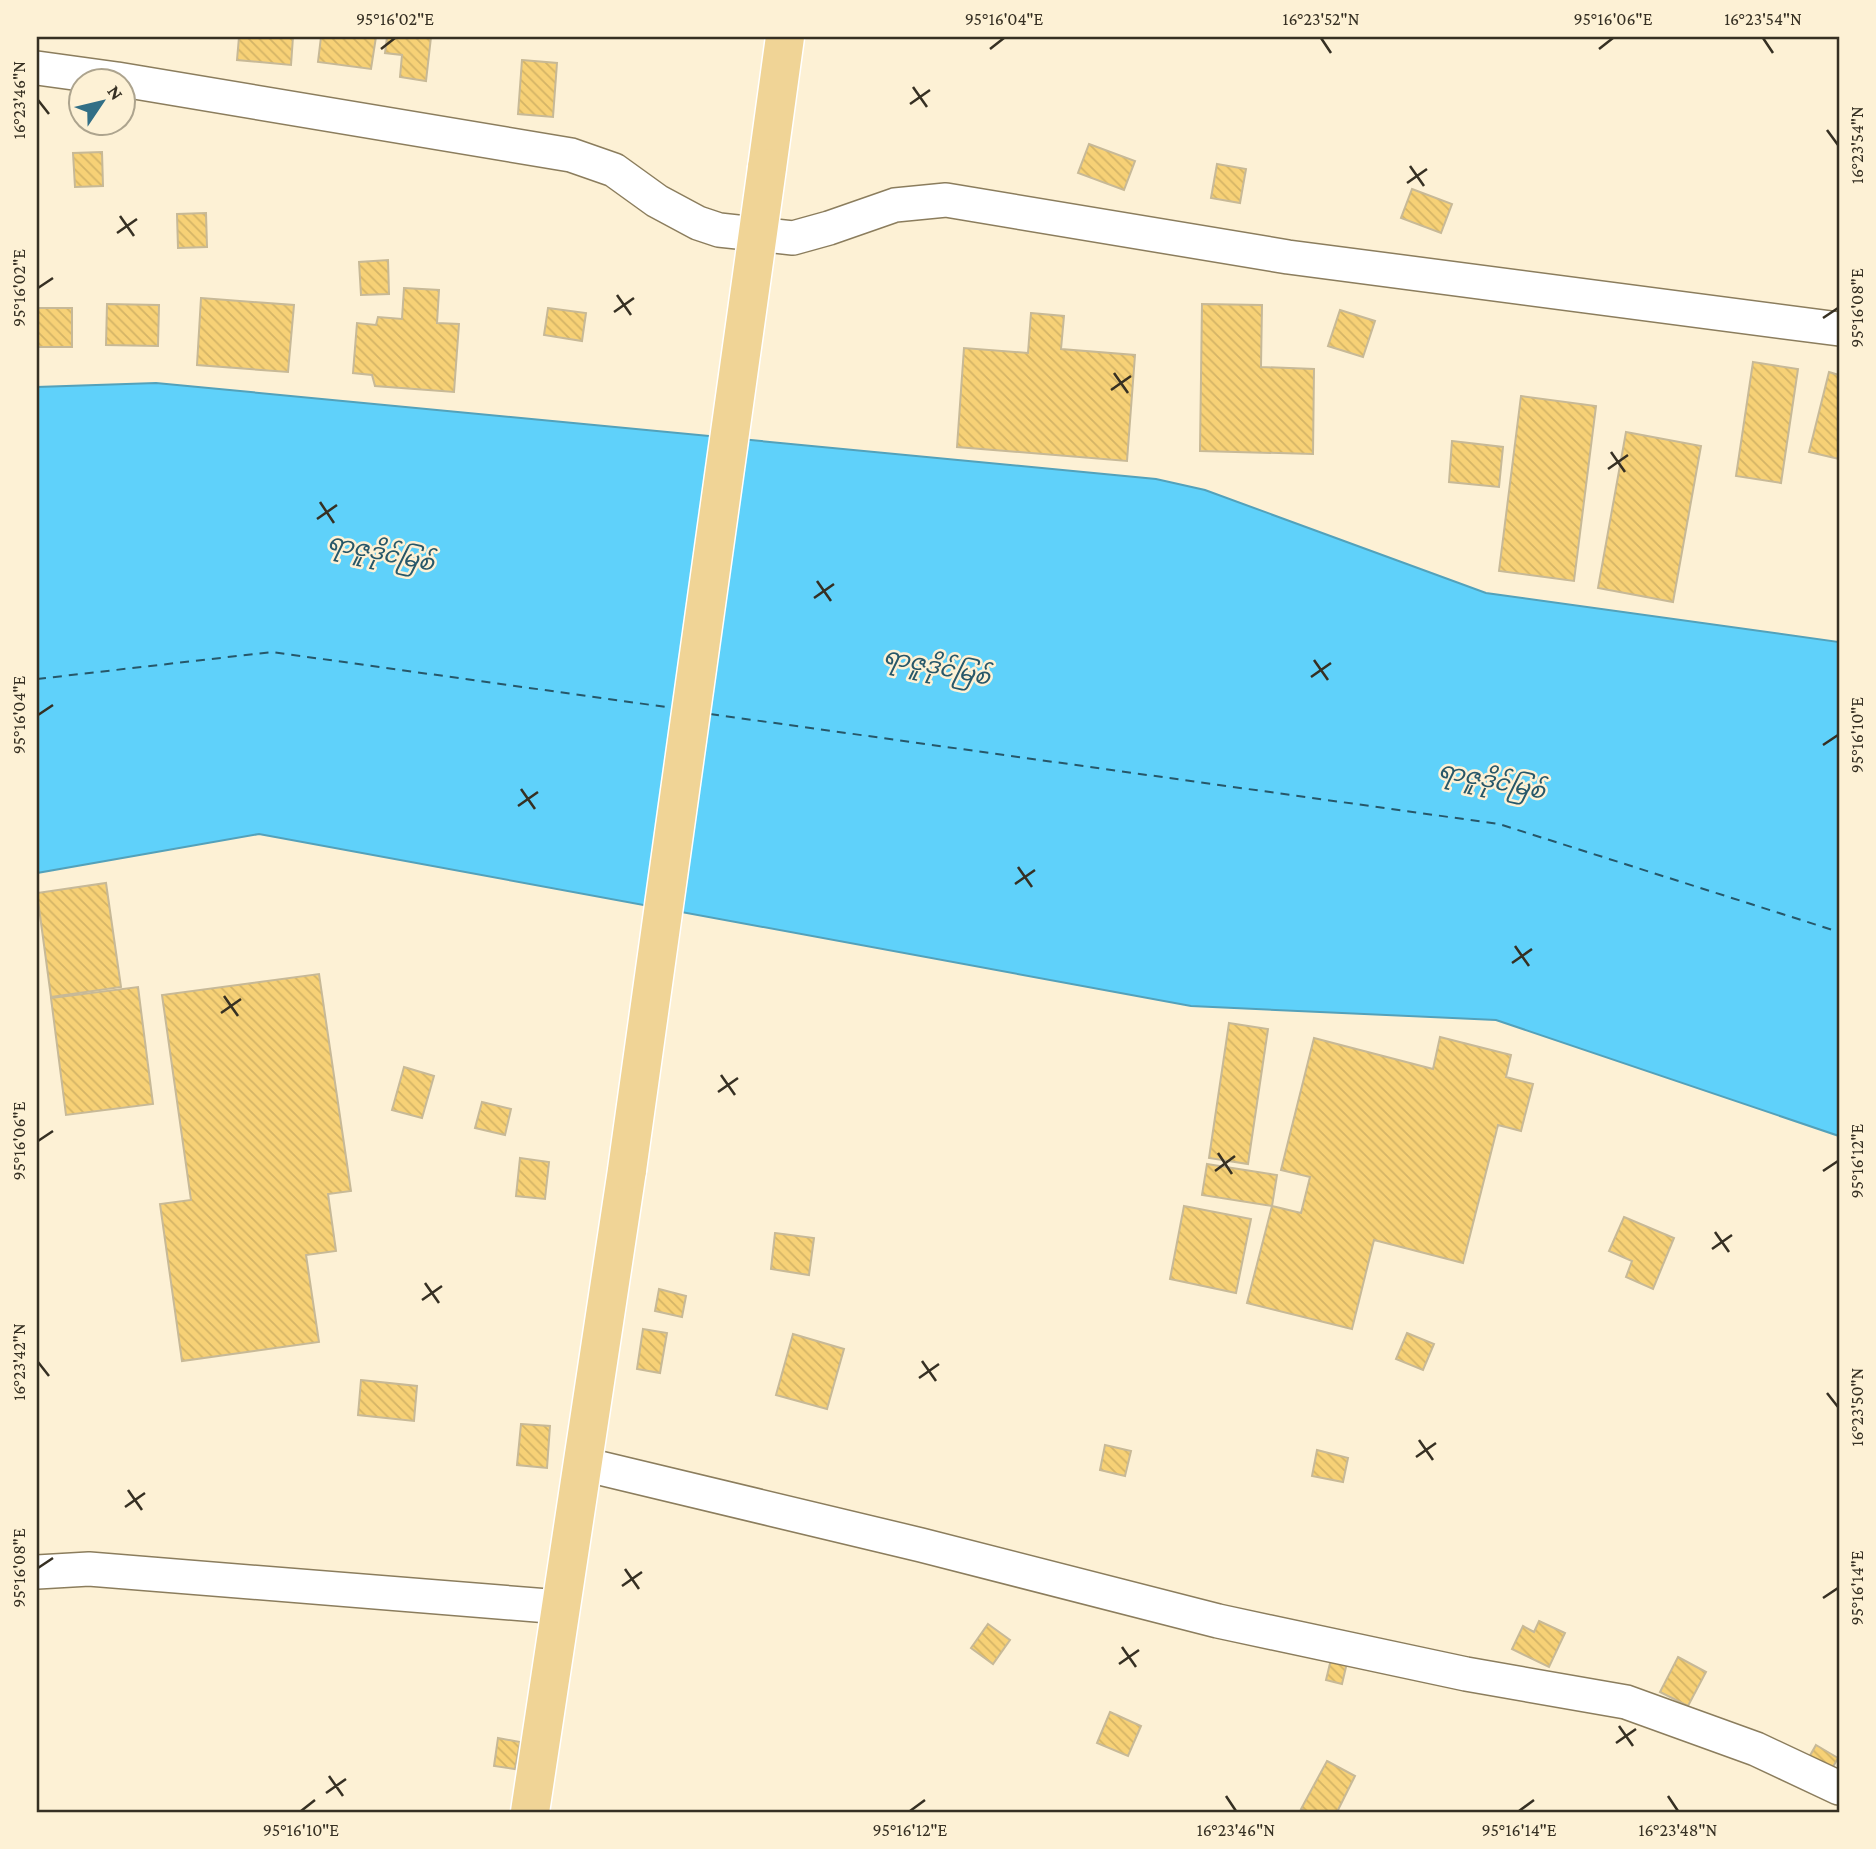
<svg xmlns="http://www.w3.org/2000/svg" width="1876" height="1849" font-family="'Crimson Pro','Noto Sans Myanmar',serif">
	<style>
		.water { fill: #5fd1fa; stroke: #53a1ba; stroke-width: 2 }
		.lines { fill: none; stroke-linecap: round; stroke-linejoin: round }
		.ferry { stroke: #275769; stroke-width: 2; stroke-dasharray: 9 7; stroke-linecap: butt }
		.building { fill: url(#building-back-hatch); stroke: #c7b997; stroke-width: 2 }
		.minor-casing { stroke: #8b7d5d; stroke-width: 36 }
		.trunk-casing { stroke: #fff; stroke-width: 41 }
		.minor { stroke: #fff; stroke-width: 33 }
		.trunk { stroke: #f0d496; stroke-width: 38 }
		.trunk-bridge-casing { stroke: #fff; stroke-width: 41; stroke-linecap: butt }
		.trunk-bridge { stroke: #f0d496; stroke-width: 38 }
		.ticks { fill: none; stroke: #363023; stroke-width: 2.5 }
		.labels { text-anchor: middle; stroke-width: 5; stroke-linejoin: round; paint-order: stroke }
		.water-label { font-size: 23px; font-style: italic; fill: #275769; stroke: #fdf1d5 }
		.neatline { fill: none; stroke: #363023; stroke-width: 2.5 }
		.ticks-label { font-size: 18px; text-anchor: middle; fill: #363023 }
	</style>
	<defs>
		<pattern id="building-back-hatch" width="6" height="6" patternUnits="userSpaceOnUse" patternTransform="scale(1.75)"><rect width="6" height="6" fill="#f7d176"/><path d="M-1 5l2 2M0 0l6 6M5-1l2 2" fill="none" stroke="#d4b466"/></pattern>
	</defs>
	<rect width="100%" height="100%" fill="#fdf1d5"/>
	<!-- water -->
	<polygon class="water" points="156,383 1156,479 1205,490 1486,593 1839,642 1839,1136 1496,1020 1191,1006 259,834 37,873 37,387"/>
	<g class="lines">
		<!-- ferry -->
		<g class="ferry">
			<polyline points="37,679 272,652 673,708"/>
			<polyline points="710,714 1499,824 1839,932"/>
		</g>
	</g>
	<!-- building -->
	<g class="building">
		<polygon points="239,37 293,37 291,65 237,60"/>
		<polygon points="321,37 376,37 371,69 318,62"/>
		<polygon points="387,37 431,37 426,81 400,77 402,55 385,53"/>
		<polygon points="522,60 557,63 553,117 518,114"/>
		<polygon points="1089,144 1135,161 1124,190 1078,173"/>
		<polygon points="102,152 103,186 75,187 73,153"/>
		<polygon points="1217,164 1246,169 1240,203 1211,198"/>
		<polygon points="1412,189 1452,204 1441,233 1401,218"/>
		<polygon points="206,213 207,247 178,248 177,214"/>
		<polygon points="388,260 389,294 361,295 359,262"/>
		<polygon points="404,288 439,290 437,323 459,324 454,392 375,386 372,375 353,373 357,323 376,325 378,317 402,319"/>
		<polygon points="201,298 294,305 288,372 197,365"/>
		<polygon points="107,304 159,305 158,346 106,345"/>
		<polygon points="1202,304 1262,305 1261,367 1314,369 1313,454 1200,451"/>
		<rect x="37" y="308" width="35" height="39"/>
		<polygon points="548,308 586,313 582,341 544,335"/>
		<polygon points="1340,310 1375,321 1363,357 1328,346"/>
		<polygon points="1031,313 1064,316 1061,349 1135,355 1127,461 957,447 964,348 1028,353"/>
		<polygon points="1753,362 1798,369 1781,483 1736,476"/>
		<polygon points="1829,372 1839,375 1839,459 1809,452"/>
		<polygon points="1521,396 1596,406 1574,581 1499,571"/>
		<polygon points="1626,432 1701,446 1673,602 1598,588"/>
		<polygon points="1452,441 1503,447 1499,487 1449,482"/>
		<polygon points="106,883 121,987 51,997 37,893"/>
		<polygon points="319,974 351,1191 328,1194 336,1251 306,1255 319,1342 182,1361 160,1204 191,1200 162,995"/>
		<polygon points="138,987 153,1104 66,1115 51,998"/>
		<polygon points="1229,1023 1268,1029 1248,1164 1209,1158"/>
		<polygon points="1440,1037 1511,1055 1506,1077 1533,1084 1521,1131 1498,1125 1463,1263 1374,1240 1352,1329 1247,1303 1272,1206 1301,1213 1310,1177 1281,1170 1314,1038 1433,1069"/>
		<polygon points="404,1067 434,1076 422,1118 392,1110"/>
		<polygon points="482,1102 511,1109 505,1135 475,1128"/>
		<polygon points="520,1158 549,1162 545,1199 516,1196"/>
		<polygon points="1207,1164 1277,1175 1272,1206 1202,1195"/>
		<polygon points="1184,1206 1251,1219 1236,1293 1170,1279"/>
		<polygon points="1624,1217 1674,1238 1653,1289 1626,1277 1632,1261 1609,1251"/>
		<polygon points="775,1233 814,1238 809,1275 771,1269"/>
		<polygon points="659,1289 686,1296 682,1317 655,1311"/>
		<polygon points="643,1329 667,1333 660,1373 637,1369"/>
		<polygon points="1407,1333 1434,1344 1423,1370 1396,1359"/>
		<polygon points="793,1334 844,1349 827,1409 776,1395"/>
		<polygon points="361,1380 417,1386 414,1421 358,1415"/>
		<polygon points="521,1424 550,1426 547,1468 517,1465"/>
		<polygon points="1105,1445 1131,1451 1125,1476 1100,1470"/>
		<polygon points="1317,1450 1348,1458 1343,1482 1312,1476"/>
		<polygon points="1539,1621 1565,1633 1549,1667 1512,1649 1523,1626 1534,1632"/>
		<polygon points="988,1624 1010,1640 993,1664 971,1648"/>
		<polygon points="1333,1651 1349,1654 1342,1684 1326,1680"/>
		<polygon points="1678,1657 1706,1672 1688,1706 1660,1692"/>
		<polygon points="1110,1712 1141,1726 1128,1756 1097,1743"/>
		<polygon points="498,1738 520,1742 515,1769 494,1766"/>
		<polygon points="1816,1745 1838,1758 1817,1795 1795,1782"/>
		<polygon points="1327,1761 1355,1776 1337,1812 1307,1812 1301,1809"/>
	</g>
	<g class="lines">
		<!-- minor casing -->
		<g class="minor-casing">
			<g id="minor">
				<polyline points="37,68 117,79 571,155 614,170 657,201 698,223 719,230 793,238 829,228 895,205 946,200 1288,257 1839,329"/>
				<polyline points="583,1464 921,1545 1218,1621 1466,1674 1626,1702 1756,1749 1839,1788"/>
				<polyline points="37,1572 89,1569 561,1607"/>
			</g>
		</g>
		<!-- trunk casing -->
		<g class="trunk-casing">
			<g id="trunk">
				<polyline points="767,168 785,37"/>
				<polyline points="530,1812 627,1170"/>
			</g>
		</g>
		<!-- minor -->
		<use href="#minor" class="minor"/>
		<!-- trunk -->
		<use href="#trunk" class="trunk"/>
		<!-- trunk-bridge casing -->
		<g class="trunk-bridge-casing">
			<polyline id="trunk-bridge" points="627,1170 767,168"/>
		</g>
		<!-- trunk-bridge -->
		<use href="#trunk-bridge" class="trunk-bridge"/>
	</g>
	<!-- ticks -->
	<path class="ticks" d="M1321,38L1331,53M1763,38L1773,53M381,49L395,38M990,49L1004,38M1599,49L1613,38M913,87L927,107M38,100L49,114M910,104L930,90M1827,130L1838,145M1410,166L1424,186M1407,183L1427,169M120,216L134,236M117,233L137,219M38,288L53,278M617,295L631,315M614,312L634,298M1823,318L1838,308M1114,373L1128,393M1111,390L1131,376M1611,452L1625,472M1608,469L1628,455M320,502L334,523M317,519L337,505M817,581L831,601M814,598L834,584M1314,660L1328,680M1311,677L1331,663M38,715L53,705M1823,745L1838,735M521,789L535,809M518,806L538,792M1018,867L1032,887M1015,884L1035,870M1515,946L1529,966M1512,963L1532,949M224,996L238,1016M221,1013L241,999M721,1075L735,1095M718,1092L738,1078M38,1141L53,1131M1218,1153L1232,1174M1215,1171L1235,1156M1823,1171L1838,1161M1715,1232L1729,1252M1712,1249L1732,1235M425,1283L439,1303M422,1300L442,1286M922,1361L936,1381M38,1362L49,1376M919,1378L939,1364M1827,1393L1838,1407M1419,1440L1433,1460M1416,1457L1436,1443M128,1490L142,1510M125,1507L145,1493M38,1568L53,1558M625,1569L639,1589M622,1586L642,1572M1823,1598L1838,1588M1122,1647L1136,1667M1119,1664L1139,1650M1619,1726L1633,1746M1616,1743L1636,1729M329,1776L343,1796M326,1793L346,1779M1226,1796L1236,1811M1668,1796L1678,1811M301,1811L315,1800M910,1811L925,1800M1519,1811L1534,1800"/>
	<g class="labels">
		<!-- water labels -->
		<g class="water-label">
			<text transform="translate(381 552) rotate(12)" y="8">ရာဇူဒိုင်မြစ်</text>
			<text transform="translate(937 666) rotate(12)" y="8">ရာဇူဒိုင်မြစ်</text>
			<text transform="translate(1492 780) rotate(12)" y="8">ရာဇူဒိုင်မြစ်</text>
		</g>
	</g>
	<!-- border -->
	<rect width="1876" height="1849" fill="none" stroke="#fdf1d5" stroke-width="77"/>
	<!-- north arrow -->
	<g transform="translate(102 102) rotate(55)"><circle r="33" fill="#fdf1d5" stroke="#ada48e" stroke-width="2"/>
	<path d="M0-5L12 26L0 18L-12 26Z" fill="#326f86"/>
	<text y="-10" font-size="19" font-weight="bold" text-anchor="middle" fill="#363023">N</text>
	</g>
	<rect x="38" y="38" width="1800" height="1773" class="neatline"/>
	<g class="ticks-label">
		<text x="395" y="25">95°16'02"E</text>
		<text x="1004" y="25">95°16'04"E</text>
		<text x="1321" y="25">16°23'52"N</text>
		<text x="1613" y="25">95°16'06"E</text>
		<text x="1763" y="25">16°23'54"N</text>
		<text transform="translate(19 100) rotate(-90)" y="6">16°23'46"N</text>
		<text transform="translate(1857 145) rotate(-90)" y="6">16°23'54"N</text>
		<text transform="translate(19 288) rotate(-90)" y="6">95°16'02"E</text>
		<text transform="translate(1857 308) rotate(-90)" y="6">95°16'08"E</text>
		<text transform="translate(19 715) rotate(-90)" y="6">95°16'04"E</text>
		<text transform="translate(1857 735) rotate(-90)" y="6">95°16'10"E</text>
		<text transform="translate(19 1141) rotate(-90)" y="6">95°16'06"E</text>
		<text transform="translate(1857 1161) rotate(-90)" y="6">95°16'12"E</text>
		<text transform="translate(19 1362) rotate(-90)" y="6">16°23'42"N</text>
		<text transform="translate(1857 1407) rotate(-90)" y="6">16°23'50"N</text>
		<text transform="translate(19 1568) rotate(-90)" y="6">95°16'08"E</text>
		<text transform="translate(1857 1588) rotate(-90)" y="6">95°16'14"E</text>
		<text x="301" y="1836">95°16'10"E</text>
		<text x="910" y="1836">95°16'12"E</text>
		<text x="1236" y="1836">16°23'46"N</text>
		<text x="1519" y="1836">95°16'14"E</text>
		<text x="1678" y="1836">16°23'48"N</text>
	</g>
</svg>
